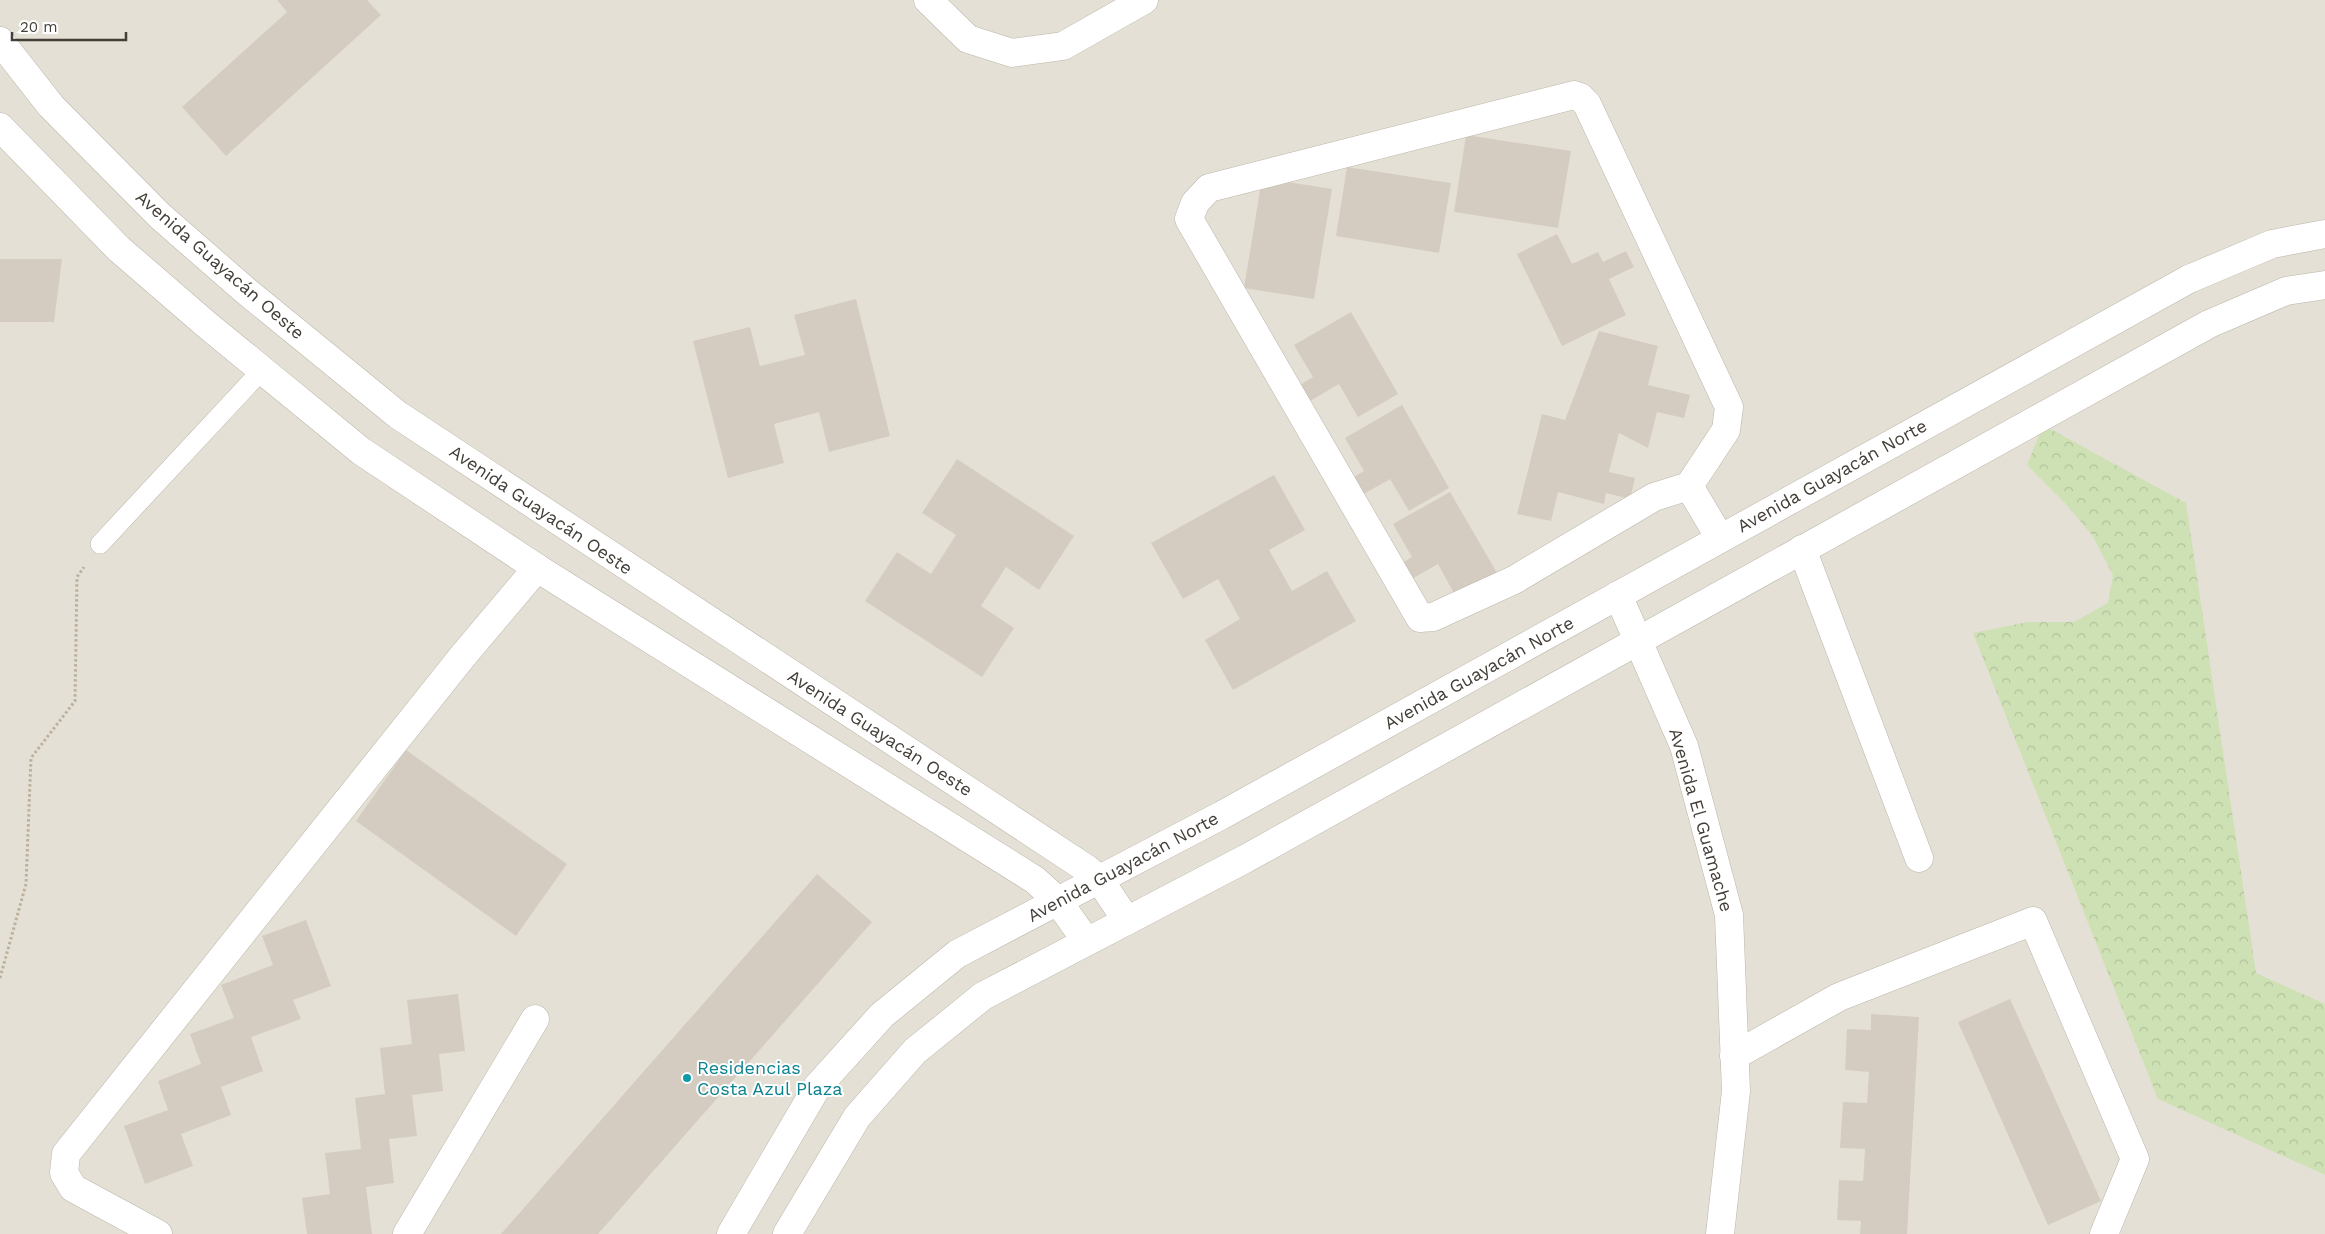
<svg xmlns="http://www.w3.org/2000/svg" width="2325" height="1234" font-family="'Work Sans',sans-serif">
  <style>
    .residential { fill: #e5e0d5 }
    .forest { fill: url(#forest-crowns) }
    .building { fill: #d4ccc0 }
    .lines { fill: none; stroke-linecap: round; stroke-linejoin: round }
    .service-casing { stroke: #bcb5aa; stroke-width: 20 }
    .minor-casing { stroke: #bcb5aa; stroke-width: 29 }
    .path { stroke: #bcb09d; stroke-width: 3; stroke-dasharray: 2.5 2.5; stroke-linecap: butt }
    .service { stroke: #fff; stroke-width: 19 }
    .minor { stroke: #fff; stroke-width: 28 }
    .culture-dot { fill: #0f9aa8; stroke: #fff; stroke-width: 2 }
    .labels { text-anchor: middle; stroke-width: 4; stroke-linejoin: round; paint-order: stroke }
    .street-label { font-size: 18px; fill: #433e37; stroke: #fff }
    .culture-label { font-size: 18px; fill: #0d838f; stroke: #fff; text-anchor: start }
  </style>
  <defs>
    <pattern id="forest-crowns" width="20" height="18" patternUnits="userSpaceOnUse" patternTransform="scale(1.25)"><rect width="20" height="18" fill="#cee1b4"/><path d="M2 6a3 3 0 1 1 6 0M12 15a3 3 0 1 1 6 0" fill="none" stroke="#b2c29b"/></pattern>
  </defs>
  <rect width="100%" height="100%" fill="#f1eee7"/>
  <!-- residential -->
  <rect class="residential" x="0" y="0" width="2325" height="1234"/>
  <!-- forest -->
  <path class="forest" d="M2043,425L2186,503L2256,973L2325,1004V1175L2158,1099L1973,633L2028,622H2074L2108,603L2113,575L2092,535L2065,503L2027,465Z"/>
  <!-- building -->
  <g class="building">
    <path d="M277,0H367L381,15L226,156L182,107L287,12Z"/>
    <path d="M1466,135L1571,151L1558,228L1454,212Z"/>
    <path d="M1347,167L1451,183L1439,253L1336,236Z"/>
    <path d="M1262,178L1332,189L1314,299L1244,288Z"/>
    <path d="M1557,234L1572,264L1598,252L1603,262L1626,251L1634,267L1609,279L1626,315L1562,346L1517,254Z"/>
    <path d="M0,259H62L54,322H0Z"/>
    <path d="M856,299L890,436L829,452L819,412L774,424L784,463L728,478L693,341L750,327L760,366L805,355L794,315Z"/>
    <path d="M1351,312L1398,394L1358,417L1339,384L1305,404L1295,388L1313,377L1294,345Z"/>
    <path d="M1599,331L1658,346L1648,385L1690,395L1684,418L1657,412L1648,448L1619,433L1609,472L1635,478L1630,499L1606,493L1604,504L1558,492L1551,521L1517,514L1542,414L1565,420Z"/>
    <path d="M1402,405L1449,488L1409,511L1390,479L1355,499L1346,482L1364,471L1345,438Z"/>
    <path d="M957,459L1074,536L1039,590L1006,567L981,606L1014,628L982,677L865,601L897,552L931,574L956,535L922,513Z"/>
    <path d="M1274,475L1305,530L1269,550L1292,591L1327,571L1356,621L1233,690L1205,640L1240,619L1218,579L1183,599L1151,543Z"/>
    <path d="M1450,492L1497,573L1456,597L1438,564L1403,584L1394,568L1412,557L1393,524Z"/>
    <path d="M406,750L567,864L516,936L356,821Z"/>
    <path d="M817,874L872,922L598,1234H501Z"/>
    <path d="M306,920L331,986L293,1000L301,1019L251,1037L263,1071L221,1087L231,1115L181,1134L193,1166L145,1184L124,1126L168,1110L158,1081L201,1064L190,1034L234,1018L221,985L273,965L262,936Z"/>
    <path d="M458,994L465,1051L439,1054L443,1091L412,1095L417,1136L389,1139L394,1183L366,1187L372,1234H307L302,1198L330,1194L325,1153L361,1149L355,1098L385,1094L380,1048L412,1044L407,1000Z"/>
    <path d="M2010,999L2101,1201L2048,1225L1958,1022Z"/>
    <path d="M1871,1014L1919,1017L1907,1234H1860L1861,1221L1837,1220L1839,1180L1863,1181L1865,1149L1840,1148L1843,1102L1867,1103L1869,1072L1845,1070L1847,1029L1871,1030Z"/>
  </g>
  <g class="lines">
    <defs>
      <path id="service" d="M100,544L262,370"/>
      <g id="minor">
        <path d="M928,0L968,39L1012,53L1063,46L1144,0"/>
        <path d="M0,41L51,106L160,216L246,291L398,415L1087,869L1099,879L1127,921"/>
        <path d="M1574,95L1580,97L1587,104L1729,407L1726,430L1689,486L1654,497L1514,580L1433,617L1420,618L1189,219L1195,203L1209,188Z"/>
        <path d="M0,127L119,249L207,325L361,451L537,568L1035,880L1058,901L1086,941"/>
        <path d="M1689,486L1720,538"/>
        <path d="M1802,549L1919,858"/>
        <path d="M1618,595L1684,746L1729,915L1736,1091L1720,1234"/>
        <path d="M1734,1056L1839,997L2033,921L2135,1159L2104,1234"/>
        <path d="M158,1234L73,1188L64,1173L66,1154L462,657L537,568"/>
        <path d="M407,1234L535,1019"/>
        <path d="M731,1234L817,1087L882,1015L957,954L1222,815L2189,279L2272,244L2325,234"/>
        <path d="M787,1234L857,1117L915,1051L983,996L1245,859L2209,324L2286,291L2325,285"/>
      </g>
    </defs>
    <!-- service casing -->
    <use href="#service" class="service-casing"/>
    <!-- minor casing -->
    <use href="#minor" class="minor-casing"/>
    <!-- path -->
    <path class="path" d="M0,978L26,884L31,758L75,701L77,577L84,567"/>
    <!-- service -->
    <use href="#service" class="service"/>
    <!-- minor -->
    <use href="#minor" class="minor"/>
  </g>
  <!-- markers -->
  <circle class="culture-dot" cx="687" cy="1078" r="5"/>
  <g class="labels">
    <!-- street labels -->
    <g class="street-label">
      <text transform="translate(220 265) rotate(41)" y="6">Avenida Guayacán Oeste</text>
      <text transform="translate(1832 476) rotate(-29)" y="6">Avenida Guayacán Norte</text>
      <text transform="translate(541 510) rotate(34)" y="6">Avenida Guayacán Oeste</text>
      <text transform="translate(1479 673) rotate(-29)" y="6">Avenida Guayacán Norte</text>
      <text transform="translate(880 733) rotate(33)" y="6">Avenida Guayacán Oeste</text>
      <text transform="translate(1701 820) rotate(74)" y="6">Avenida El Guamache</text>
      <text transform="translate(1123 867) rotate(-28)" y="6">Avenida Guayacán Norte</text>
    </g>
    <!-- culture labels -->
    <g class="culture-label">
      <text x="697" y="1074">Residencias<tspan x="697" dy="21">Costa Azul Plaza</tspan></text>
    </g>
  </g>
  <!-- scale -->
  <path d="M12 32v8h114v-8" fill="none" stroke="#433e37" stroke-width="2.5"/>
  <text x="20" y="32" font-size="15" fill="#433e37" stroke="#ffffff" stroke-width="4" paint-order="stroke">20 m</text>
</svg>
